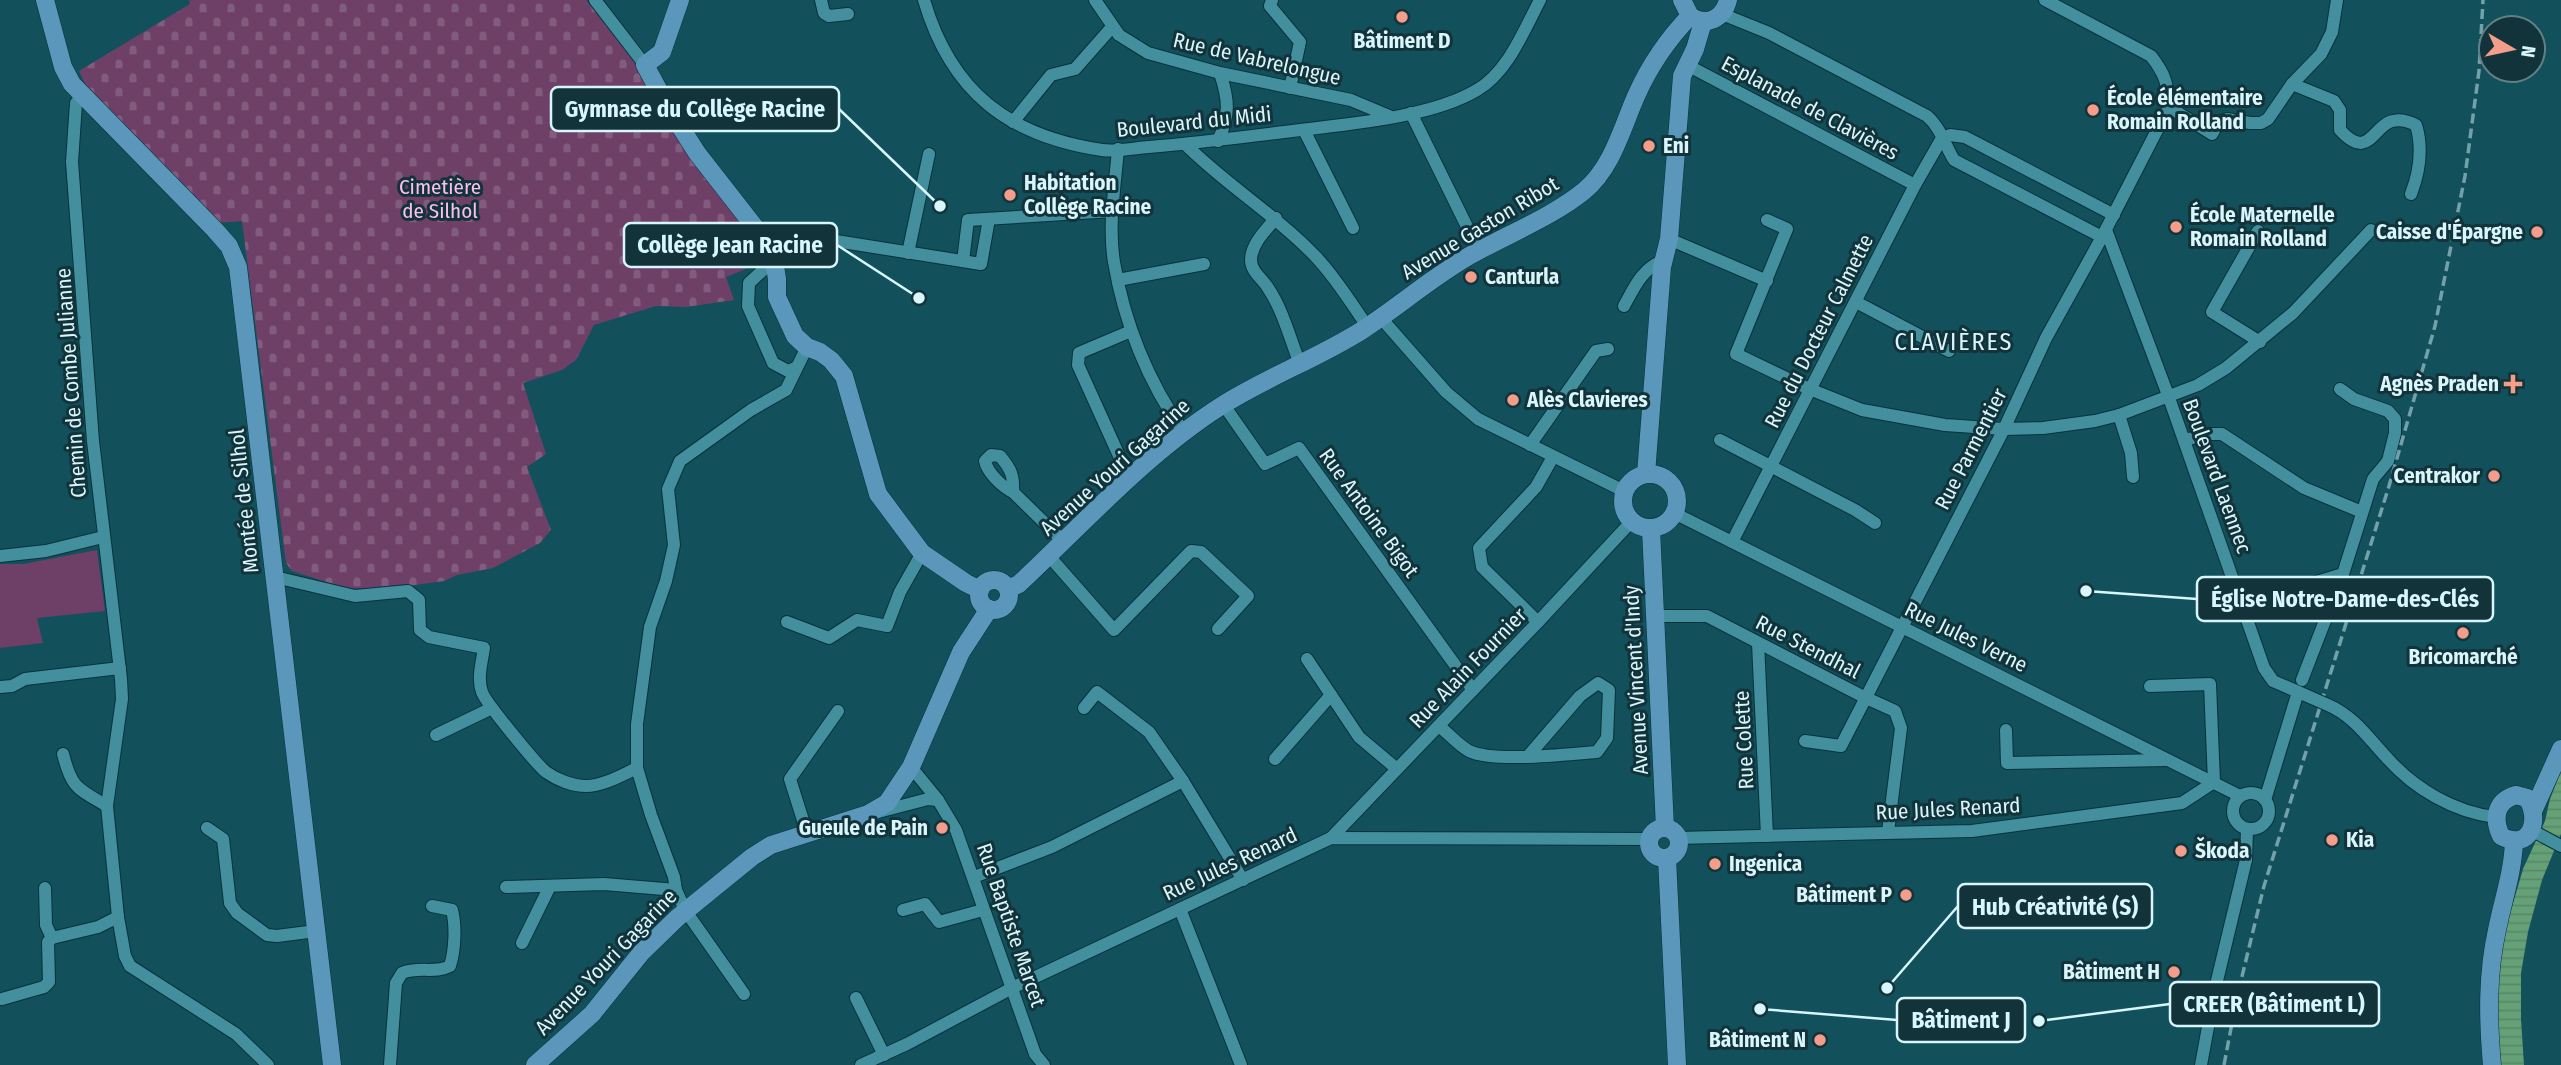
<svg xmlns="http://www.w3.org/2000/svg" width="2561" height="1065" font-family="'Fira Sans Condensed',sans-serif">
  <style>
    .cemetery { fill: url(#cemetery-stones) }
    .garden { fill: #6e4067 }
    .water { fill: url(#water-rules) }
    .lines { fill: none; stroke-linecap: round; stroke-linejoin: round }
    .street-casing { stroke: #08333b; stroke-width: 14 }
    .secondary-casing { stroke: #08333b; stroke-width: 19 }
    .street { stroke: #438f9e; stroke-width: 12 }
    .secondary { stroke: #5b96bb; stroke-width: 18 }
    .rail { stroke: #73a1aa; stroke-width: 3.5; stroke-dasharray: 10 5; stroke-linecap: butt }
    .street-bridge-casing { stroke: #08333b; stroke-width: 14; stroke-linecap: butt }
    .street-bridge { stroke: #438f9e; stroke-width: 12 }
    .poi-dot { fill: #f49d8b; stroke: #123339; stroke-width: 2.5 }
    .labels { text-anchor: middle; stroke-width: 6; stroke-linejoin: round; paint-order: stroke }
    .poi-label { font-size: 21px; font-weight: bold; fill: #daf6fd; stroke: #123339; text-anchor: start }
    .street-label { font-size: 21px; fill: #daf6fd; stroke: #123339 }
    .park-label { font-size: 21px; fill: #fdbff3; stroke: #123339 }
    .quarter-label { font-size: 24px; letter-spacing: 2px; fill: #daf6fd; stroke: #123339 }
    .leader { fill: none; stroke: #daf6fd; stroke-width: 2.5 }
    .callout-dot { fill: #daf6fd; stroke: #123339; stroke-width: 2.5 }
    .callout { fill: #123339; stroke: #daf6fd; stroke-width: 2.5 }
    .callout-label { font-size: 23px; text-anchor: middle; font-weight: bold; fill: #daf6fd }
  </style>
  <defs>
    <pattern id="cemetery-stones" width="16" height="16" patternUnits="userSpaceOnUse" patternTransform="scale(1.75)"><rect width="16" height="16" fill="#6e4067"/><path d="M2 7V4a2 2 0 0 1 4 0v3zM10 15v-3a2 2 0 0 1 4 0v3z" fill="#825c7e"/></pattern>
    <pattern id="water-rules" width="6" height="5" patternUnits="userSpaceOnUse" patternTransform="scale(1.75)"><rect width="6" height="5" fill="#64a176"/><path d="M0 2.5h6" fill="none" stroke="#5a8769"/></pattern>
  </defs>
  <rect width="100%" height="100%" fill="#12505b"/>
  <!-- cemetery -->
  <path class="cemetery" d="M189,0H586L639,67L669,123L757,246L753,266L726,277L734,300L686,307L656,306L594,325L576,360L562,370L523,383L546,454L527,467L551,530L540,543L493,568L457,575L444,581L386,589L345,588L292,571L286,563L242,221L217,223L89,93L79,71L190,4Z"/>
  <!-- garden -->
  <path class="garden" d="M97,550L105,611L37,618L43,643L0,648V564H23Z"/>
  <!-- water -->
  <path class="water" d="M2561,771V834L2542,880L2528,932L2521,973V1019L2524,1065H2498L2497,1003L2501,955L2507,924L2523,869L2545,821L2550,799Z"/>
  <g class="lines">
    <defs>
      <g id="street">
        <path d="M595,0L645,65"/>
        <path d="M821,0L824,13L829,16L848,14"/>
        <path d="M924,0C951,92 1008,136 1102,150C1117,152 1134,148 1149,147C1197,143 1244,137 1292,131C1346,124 1430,118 1477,90C1508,72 1524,30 1540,0"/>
        <path d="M1095,0L1119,35L1148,53L1220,73L1351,100L1389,116"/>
        <path d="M1272,0L1270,6L1300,42L1290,88"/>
        <path d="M1722,14L1769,33L1927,116C1940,127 1945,145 1954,160L2102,237"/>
        <path d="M1687,65L1915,185"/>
        <path d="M2292,84L2334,101L2340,110V130C2377,170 2371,102 2416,125C2423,148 2419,173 2411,194"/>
        <path d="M82,96L76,103L72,162L93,441L121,679L122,699L107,806L118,917L125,956L130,966L236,1034L268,1065"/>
        <path d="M2169,107L2212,134L2219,122L2227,119L2250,123H2261L2268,119L2292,84L2321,54L2332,32L2337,0"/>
        <path d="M1411,113L1479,251"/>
        <path d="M1013,122L1051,75L1075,69L1112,27"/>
        <path d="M1304,130L1353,228"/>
        <path d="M1942,138L1950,135L1965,137L2114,215"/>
        <path d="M1218,141C1230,115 1229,100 1220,73"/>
        <path d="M1185,144C1226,185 1276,215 1316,257C1336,278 1351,303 1367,326"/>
        <path d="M1118,149C1115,186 1108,226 1114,262C1124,322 1148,382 1183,431"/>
        <path d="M1276,218C1266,230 1251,244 1251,260C1251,272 1263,279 1268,288C1283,310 1290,339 1300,364"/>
        <path d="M1767,220L1787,229L1736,354L1807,388L1862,410L1945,425L2004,429L2043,428L2095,421L2119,415L2198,385L2226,368L2293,313L2371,230"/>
        <path d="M757,230L773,231L981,264L989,219"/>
        <path d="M2106,230L2168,395L2264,668L2273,681L2312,698"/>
        <path d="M2258,231L2212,312L2260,342"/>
        <path d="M1669,239L1767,281"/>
        <path d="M908,253L929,154"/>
        <path d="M774,260L749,283L748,306L773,363L788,371L795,368"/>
        <path d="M963,261L968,220L1113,211"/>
        <path d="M1118,280L1204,264"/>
        <path d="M1856,302L1949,351"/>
        <path d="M1624,306C1634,288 1642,269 1662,261"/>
        <path d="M1381,318L1446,392L1478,419L1624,491"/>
        <path d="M1223,404L1265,464L1299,448L1473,690"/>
        <path d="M2119,415L2131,453L2133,477"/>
        <path d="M1720,440L1855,510L1875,523"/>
        <path d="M2184,440L2210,434H2222L2304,488L2362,512"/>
        <path d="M1530,445L1596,351L1608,349"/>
        <path d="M1130,480L1078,365L1079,353L1131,331"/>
        <path d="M1013,492C1014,476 1011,469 1000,456L991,455L985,461C987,472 1002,487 1013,492L1064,542"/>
        <path d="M1674,513L2240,796"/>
        <path d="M1732,542L1915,185L1942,138"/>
        <path d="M0,556L46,551L103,537"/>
        <path d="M1049,556L1114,630L1191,551L1201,552L1248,596L1218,629"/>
        <path d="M275,577L355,596L408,591L419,600L420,630L429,637L484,648C482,662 477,678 482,692C485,702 537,765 546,772C557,780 573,786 586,786C603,786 622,775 637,768"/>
        <path d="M2243,604L2343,574"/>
        <path d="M1656,616H1707L1864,697L1895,711L1901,728L1888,832"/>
        <path d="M787,622L829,638L857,620L887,626L900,592L922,553"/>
        <path d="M1538,622L1482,567L1479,548L1536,487L1553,457"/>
        <path d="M1758,643L1767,836"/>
        <path d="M1307,659L1359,737L1397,769"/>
        <path d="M2302,680L2343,574L2373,479L2388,461L2395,433V419L2388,411L2354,399L2340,389"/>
        <path d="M2150,686L2210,684L2214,782"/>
        <path d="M0,687L12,686L25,679L120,668"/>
        <path d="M2328,705C2354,716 2369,739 2388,759C2415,789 2454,812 2495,817"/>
        <path d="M1084,708L1097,692L1149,732L1183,781L1243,880"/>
        <path d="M1439,726C1448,733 1458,745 1469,751C1494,763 1567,754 1597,752L1607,738L1609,690L1598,683L1580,696L1529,755"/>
        <path d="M2006,730L2007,763L2166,760"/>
        <path d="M436,735L492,708"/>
        <path d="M1805,741L1841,746L2004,429L2046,338L2102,237L2169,107C2168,84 2165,74 2151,56L2045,0"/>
        <path d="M63,754C72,789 77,788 107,806"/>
        <path d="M1275,759L1331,695"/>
        <path d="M911,767L938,800L956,830L1035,1054L1044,1065"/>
        <circle cx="2251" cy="811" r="18"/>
        <path d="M2265,800L2298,692"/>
        <path d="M878,812L928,799L938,800"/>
        <path d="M207,828L223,839L230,903L237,913L267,935L277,936L316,931"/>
        <path d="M2531,830L2561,846"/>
        <path d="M807,833L790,779L838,711"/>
        <path d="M1331,838L1538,622L1631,522"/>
        <path d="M1677,838L1972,831L2182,803L2214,782"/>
        <path d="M974,877L1052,847L1183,781"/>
        <path d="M506,887L604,884L676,890"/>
        <path d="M45,888L46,925L52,938"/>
        <path d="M1180,909L1241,1065"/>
        <path d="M903,910L925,904L939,922L983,910"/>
        <path d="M522,943L550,886"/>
        <path d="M744,994L685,910L676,890L674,877L651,815L637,768V724L650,627L666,581L674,545L668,489L680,461L751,410L786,390L807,347"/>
        <path d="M856,998L884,1055"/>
        <path d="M2,999L44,987L49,982L48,942L52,938L98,927L118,917"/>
        <path d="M390,1065L396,983L402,973C418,966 435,974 450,966C455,950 456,926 452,910L432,906"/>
        <path d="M861,1065L907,1044L1012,988L1331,838L1649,839"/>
        <path d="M2201,1065L2215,989L2246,860L2247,829"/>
      </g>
      <g id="secondary">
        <path d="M45,0L63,67L72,84L215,230L229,246L238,267L332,1065"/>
        <path d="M680,0L662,52L645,65L666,104L697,153L757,230L774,260L777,279V297L795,336L807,347L820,352L831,360L844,376L878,494L922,553L966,583L980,590"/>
        <path d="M1682,0L1690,16C1707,27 1723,19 1728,0"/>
        <circle cx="1650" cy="501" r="27"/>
        <path d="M1646,474L1662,267L1669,239L1682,76L1695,49L1703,22"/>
        <path d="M1651,529L1665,828"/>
        <circle cx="994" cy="595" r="15"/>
        <path d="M1008,589L1019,584C1084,523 1146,454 1221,406C1265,378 1316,359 1361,331C1398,307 1431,278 1469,256C1506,235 1552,217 1584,191C1613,167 1622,127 1637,94C1650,65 1668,39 1690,16"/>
        <path d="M2516,795L2527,798C2541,819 2531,852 2501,836C2493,819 2495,801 2516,795Z"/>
        <path d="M2534,809L2561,749"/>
        <circle cx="1664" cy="843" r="15"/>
        <path d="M1667,858L1677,1065"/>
        <path d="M535,1065L592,1014L641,953L677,918L752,857L771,845L868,814L887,803L911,767L961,652L989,609"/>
        <path d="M2492,1065C2488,1020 2487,975 2497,930C2503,900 2513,872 2514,841"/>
      </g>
    </defs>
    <!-- street casing -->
    <use href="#street" class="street-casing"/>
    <!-- secondary casing -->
    <use href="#secondary" class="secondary-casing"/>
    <!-- street -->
    <use href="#street" class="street"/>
    <!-- secondary -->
    <use href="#secondary" class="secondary"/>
    <!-- rail -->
    <path class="rail" d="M2224,1065L2237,997L2264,886L2389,486L2435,326L2465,176L2479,71L2483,0"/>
    <defs>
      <path id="street-bridge" d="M2312,698L2328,705"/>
    </defs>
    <!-- street-bridge casing -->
    <use href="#street-bridge" class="street-bridge-casing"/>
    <!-- street-bridge -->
    <use href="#street-bridge" class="street-bridge"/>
  </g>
  <!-- markers -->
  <g class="poi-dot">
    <circle cx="1402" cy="17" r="7"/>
    <circle cx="2093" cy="110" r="7"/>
    <circle cx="1649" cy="146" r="7"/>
    <circle cx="1010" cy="195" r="7"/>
    <circle cx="2176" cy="227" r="7"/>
    <circle cx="2537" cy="232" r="7"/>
    <circle cx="1471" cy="277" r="7"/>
    <path d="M2509.5 373.5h7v7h7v7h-7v7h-7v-7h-7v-7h7z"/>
    <circle cx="1513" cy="400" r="7"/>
    <circle cx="2494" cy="476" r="7"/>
    <circle cx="2463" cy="633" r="7"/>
    <circle cx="942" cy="828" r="7"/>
    <circle cx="2332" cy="840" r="7"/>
    <circle cx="2181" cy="851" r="7"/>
    <circle cx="1715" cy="864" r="7"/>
    <circle cx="1906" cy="895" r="7"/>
    <circle cx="2174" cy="972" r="7"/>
    <circle cx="1820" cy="1040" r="7"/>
  </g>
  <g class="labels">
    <!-- poi labels -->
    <g class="poi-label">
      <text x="1402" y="48" text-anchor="middle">Bâtiment D</text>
      <text x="2107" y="105">École élémentaire<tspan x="2107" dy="24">Romain Rolland</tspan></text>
      <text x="1663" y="153">Eni</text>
      <text x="1024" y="190">Habitation<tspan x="1024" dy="24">Collège Racine</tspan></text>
      <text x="2190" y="222">École Maternelle<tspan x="2190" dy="24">Romain Rolland</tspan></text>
      <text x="2523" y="239" text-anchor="end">Caisse d'Épargne</text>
      <text x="1485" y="284">Canturla</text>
      <text x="2499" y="391" text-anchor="end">Agnès Praden</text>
      <text x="1527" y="407">Alès Clavieres</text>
      <text x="2480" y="483" text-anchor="end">Centrakor</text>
      <text x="2463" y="664" text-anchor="middle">Bricomarché</text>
      <text x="928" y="835" text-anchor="end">Gueule de Pain</text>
      <text x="2346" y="847">Kia</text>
      <text x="2195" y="858">Škoda</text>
      <text x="1729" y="871">Ingenica</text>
      <text x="1892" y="902" text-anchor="end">Bâtiment P</text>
      <text x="2160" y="979" text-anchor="end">Bâtiment H</text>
      <text x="1806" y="1047" text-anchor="end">Bâtiment N</text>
    </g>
    <!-- street labels -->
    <g class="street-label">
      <text transform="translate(1257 59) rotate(13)" y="7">Rue de Vabrelongue</text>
      <text transform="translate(1810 108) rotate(28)" y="7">Esplanade de Clavières</text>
      <text transform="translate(1194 122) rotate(-6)" y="7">Boulevard du Midi</text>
      <text transform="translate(1480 228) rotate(-31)" y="7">Avenue Gaston Ribot</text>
      <text transform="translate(1819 331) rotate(-63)" y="7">Rue du Docteur Calmette</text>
      <text transform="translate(71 383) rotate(-94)" y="7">Chemin de Combe Julianne</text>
      <text transform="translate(1971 449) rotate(-63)" y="7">Rue Parmentier</text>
      <text transform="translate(1115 467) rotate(-42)" y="7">Avenue Youri Gagarine</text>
      <text transform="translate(2217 476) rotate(70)" y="7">Boulevard Laennec</text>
      <text transform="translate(244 501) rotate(-96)" y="7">Montée de Silhol</text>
      <text transform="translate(1369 513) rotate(54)" y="7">Rue Antoine Bigot</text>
      <text transform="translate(1966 637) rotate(26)" y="7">Rue Jules Verne</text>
      <text transform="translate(1808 647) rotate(27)" y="7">Rue Stendhal</text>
      <text transform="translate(1468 668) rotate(-46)" y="7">Rue Alain Fournier</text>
      <text transform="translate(1636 680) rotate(-93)" y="7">Avenue Vincent d'Indy</text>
      <text transform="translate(1744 740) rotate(-93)" y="7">Rue Colette</text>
      <text transform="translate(1948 809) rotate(-3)" y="7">Rue Jules Renard</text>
      <text transform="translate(1230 864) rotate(-25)" y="7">Rue Jules Renard</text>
      <text transform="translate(1011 925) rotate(71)" y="7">Rue Baptiste Marcet</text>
      <text transform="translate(606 962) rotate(-46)" y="7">Avenue Youri Gagarine</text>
    </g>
    <!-- park labels -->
    <g class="park-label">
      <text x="440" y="194">Cimetière<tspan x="440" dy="24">de Silhol</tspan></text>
    </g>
    <!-- quarter labels -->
    <g class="quarter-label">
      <text x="1954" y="350">CLAVIÈRES</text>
    </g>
  </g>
  <!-- callouts -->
  <path class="leader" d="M940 206L839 109M919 298L837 245M2086 591L2197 599M1887 988L1958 906M2039 1021L2170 1004M1760 1009L1897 1020"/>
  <g class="callout-dot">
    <circle cx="940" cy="206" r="7"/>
    <circle cx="919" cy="298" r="7"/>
    <circle cx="2086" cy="591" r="7"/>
    <circle cx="1887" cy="988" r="7"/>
    <circle cx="2039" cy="1021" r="7"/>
    <circle cx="1760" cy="1009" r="7"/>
  </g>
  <g class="callout">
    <rect x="551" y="87" width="288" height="44" rx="7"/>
    <rect x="624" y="223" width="213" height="44" rx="7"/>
    <rect x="2197" y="577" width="296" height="44" rx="7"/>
    <rect x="1958" y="884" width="194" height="44" rx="7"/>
    <rect x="2170" y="982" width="209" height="44" rx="7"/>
    <rect x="1897" y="998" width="128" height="44" rx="7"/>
  </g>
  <g class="callout-label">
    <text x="695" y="117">Gymnase du Collège Racine</text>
    <text x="730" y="253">Collège Jean Racine</text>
    <text x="2345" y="607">Église Notre-Dame-des-Clés</text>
    <text x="2055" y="915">Hub Créativité (S)</text>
    <text x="2274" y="1012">CREER (Bâtiment L)</text>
    <text x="1961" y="1028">Bâtiment J</text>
  </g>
  <!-- north arrow -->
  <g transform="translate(2512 49) rotate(99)"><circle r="33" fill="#123339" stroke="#628187" stroke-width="2"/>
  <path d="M0-5L12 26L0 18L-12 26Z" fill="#f49d8b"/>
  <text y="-10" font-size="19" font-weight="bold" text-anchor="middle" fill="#daf6fd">N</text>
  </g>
</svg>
